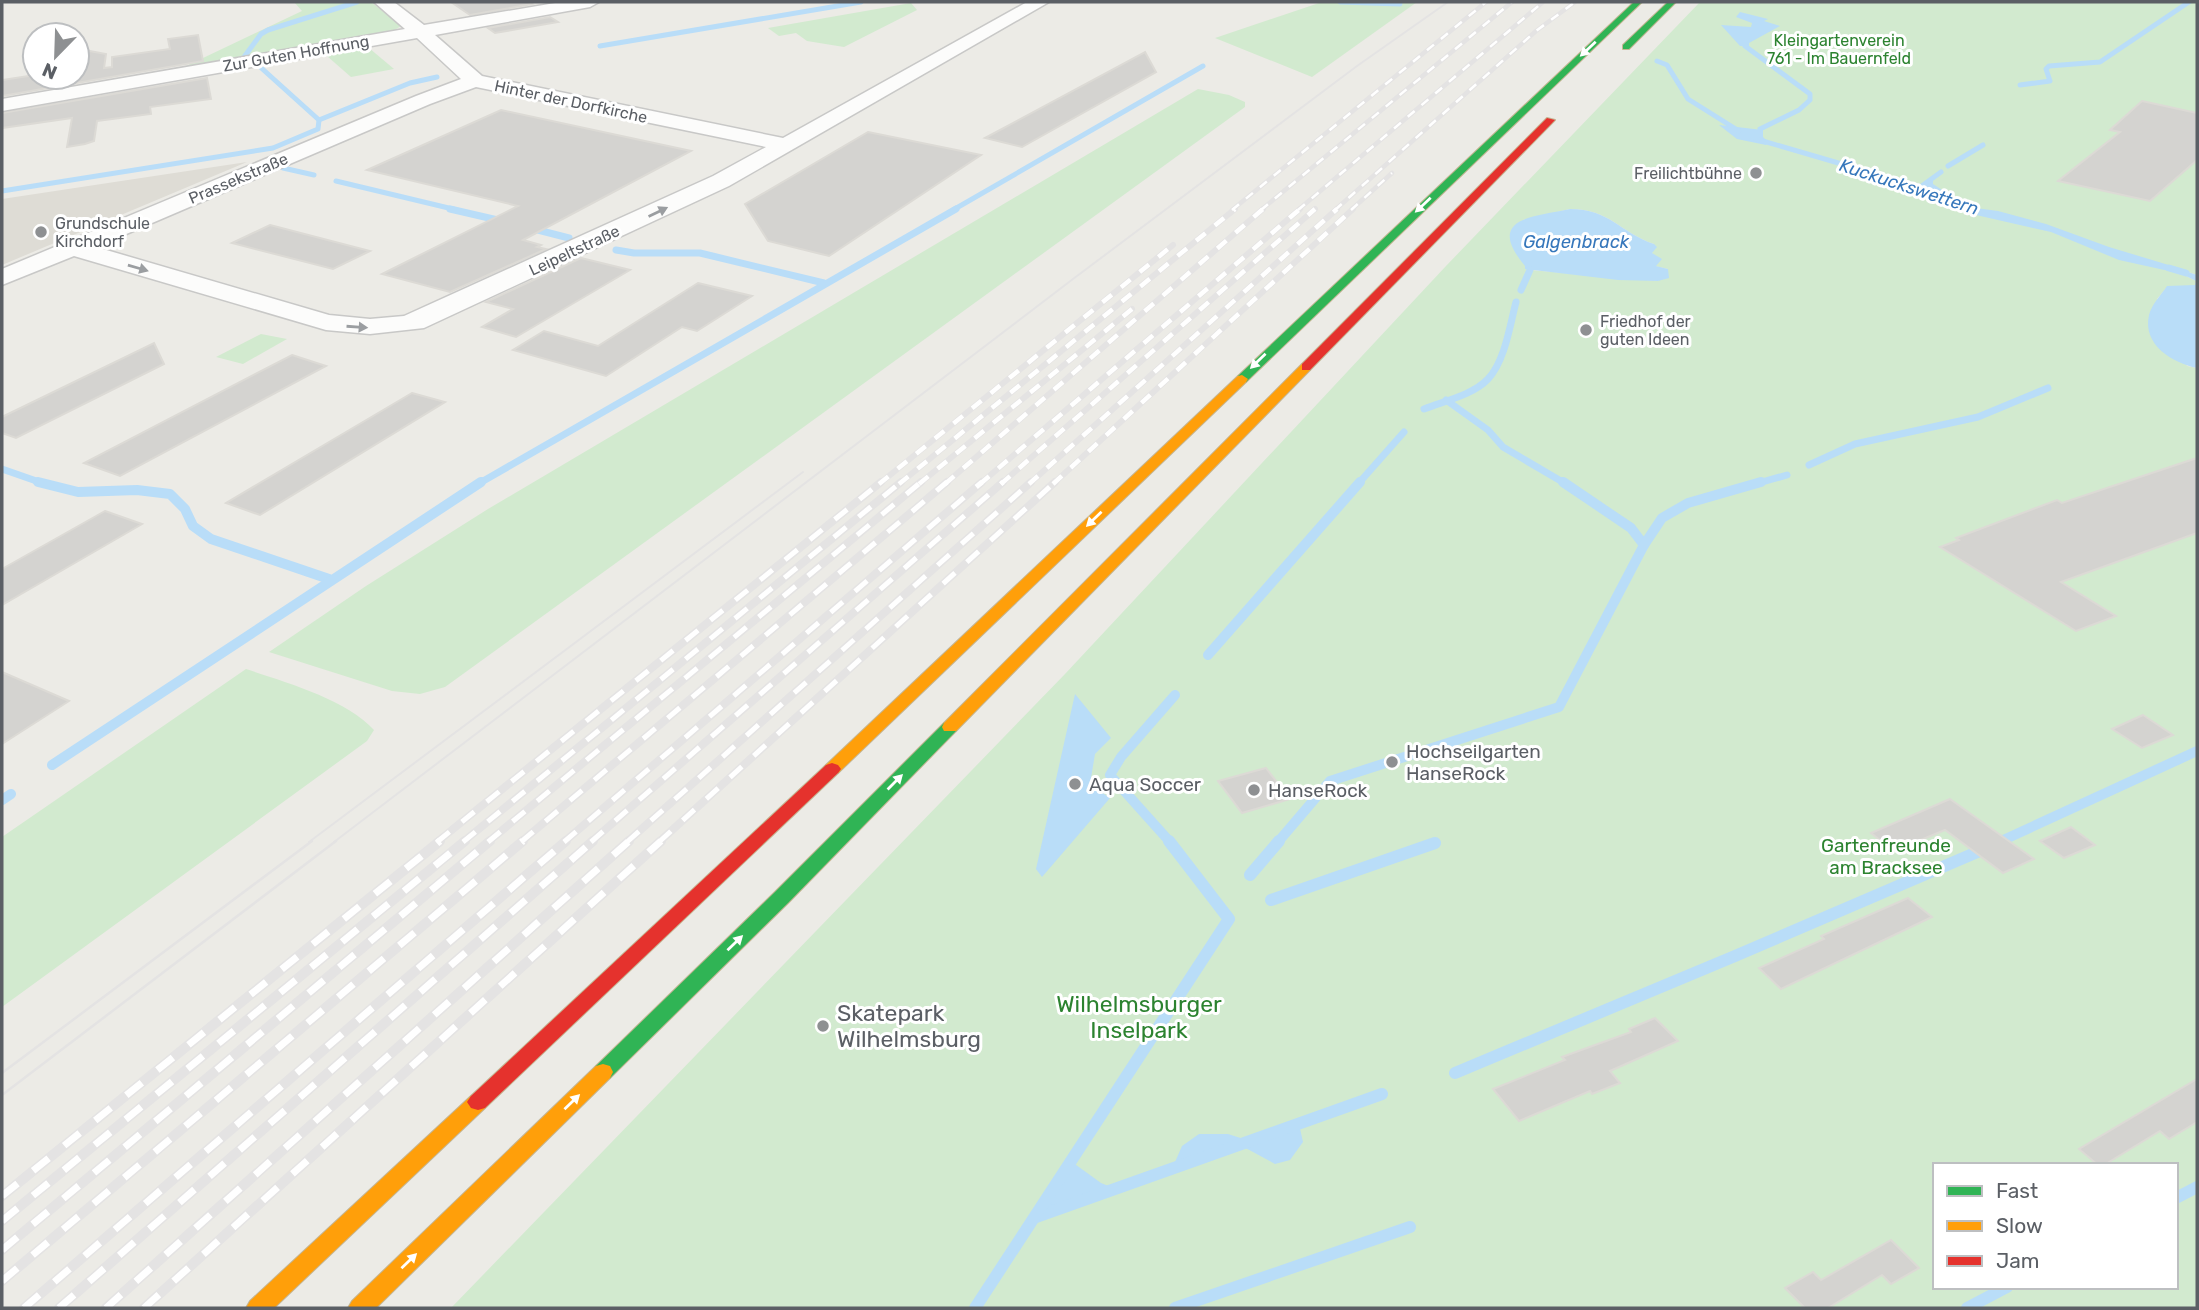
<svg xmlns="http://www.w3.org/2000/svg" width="2199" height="1310" font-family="Rubik,sans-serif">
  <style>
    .education { fill: #dedcd5 }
    .green { fill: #d2eacf; fill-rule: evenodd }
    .water { fill: #b9ddf8 }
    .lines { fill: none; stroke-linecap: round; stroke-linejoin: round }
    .stream-far3 { stroke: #b9ddf8; stroke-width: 5 }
    .stream-far2 { stroke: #b9ddf8; stroke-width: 7 }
    .stream-far1 { stroke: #b9ddf8; stroke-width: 10 }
    .stream { stroke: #b9ddf8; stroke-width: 12 }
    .building { fill: #d4d3d0; stroke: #dcdad5; stroke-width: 2 }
    .street-casing { stroke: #c8c8c7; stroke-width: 3 }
    .fast-casing { stroke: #c4b593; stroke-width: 2 }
    .slow-casing { stroke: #c4b593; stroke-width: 2 }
    .jam-casing { stroke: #c4b593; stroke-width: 2 }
    .street { fill: #fcfcfb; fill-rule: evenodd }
    .fast { fill: #30b455; fill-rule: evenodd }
    .slow { fill: #ff9f0a; fill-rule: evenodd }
    .jam { fill: #e5322d; fill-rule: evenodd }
    .tram-far1 { stroke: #e4e3e3; stroke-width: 2 }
    .tram { stroke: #e4e3e3; stroke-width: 2.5 }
    .rail-far3-casing { stroke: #e4e3e3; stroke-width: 4.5 }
    .rail-far2-casing { stroke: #e4e3e3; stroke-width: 6 }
    .rail-far1-casing { stroke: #e4e3e3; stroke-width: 8 }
    .rail-casing { stroke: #e4e3e3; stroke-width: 10 }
    .rail-far3 { stroke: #fff; stroke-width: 2.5; stroke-dasharray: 9; stroke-linecap: butt }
    .rail-far2 { stroke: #fff; stroke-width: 4.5; stroke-dasharray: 12; stroke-linecap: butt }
    .rail-far1 { stroke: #fff; stroke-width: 5; stroke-dasharray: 16; stroke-linecap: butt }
    .rail { stroke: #fff; stroke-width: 7; stroke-dasharray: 20; stroke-linecap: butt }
    .oneway { fill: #fff }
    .oneway2 { fill: #9b9ea1 }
    .poi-dot { fill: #8e9092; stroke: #fff; stroke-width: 2.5 }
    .labels { text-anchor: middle; stroke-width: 6; stroke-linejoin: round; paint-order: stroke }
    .far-park-label { font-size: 16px; fill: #2c8330; stroke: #fff }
    .far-street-label { font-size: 16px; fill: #5b5f65; stroke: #fff }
    .far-poi-label { font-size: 16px; fill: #5b5f65; stroke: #fff; text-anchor: start }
    .far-water-label { font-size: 18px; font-style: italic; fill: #3677bb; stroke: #fff }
    .poi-label { font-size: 19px; fill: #5b5f65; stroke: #fff; text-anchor: start }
    .park-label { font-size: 19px; fill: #2c8330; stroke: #fff }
    .near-park-label { font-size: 23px; fill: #2c8330; stroke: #fff }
    .near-poi-label { font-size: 23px; fill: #5b5f65; stroke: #fff; text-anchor: start }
  </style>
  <rect width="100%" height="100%" fill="#ecebe6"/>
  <!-- education -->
  <path class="education" d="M247,162L2,265V199Z"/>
  <!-- green -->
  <g class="green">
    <path d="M294,2H371L401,26L393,31L182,68L302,11Z"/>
    <path d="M1322,2H1417L1312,77L1215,38Z"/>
    <path d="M1700,2H2197V275L2188,272L2184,275L2196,281L2195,286L2167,287L2157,299L2187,366L2197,368V1308H451L1065,674L1446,266ZM1570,209C1610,209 1619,232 1654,244L1652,253L1655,266L1668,269L1658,281L1530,270L1526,266L1523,220ZM1935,1165H2176V1287H1935Z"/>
    <path d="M911,3L917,10L844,47L807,41L796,33L779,36L768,28Z"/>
    <path d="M369,48L394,69L351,77L327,56Z"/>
    <path d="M1198,89L1229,95L1245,102V107L445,687L420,694L392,691L269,652L366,586L488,509Z"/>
    <path d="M261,334L287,339L243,364L216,357Z"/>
    <path d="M246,669C285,682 346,699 374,730L367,741L2,1007V837Z"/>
  </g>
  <!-- water -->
  <g class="water">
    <path d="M1740,12L1768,19L1764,21L1780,26L1749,43V46H1740L1721,25L1751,27L1752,23L1736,17Z"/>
    <path d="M1719,125L1763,130V137L1768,142L1766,145L1737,139Z"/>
    <path d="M1868,167L1902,181L1921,184L1927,180L1933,181V184L1968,207L1998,211L2046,224L2109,247L2182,269L2178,273L2119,260L2051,232L1963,212L1861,172Z"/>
    <path d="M1570,209C1610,209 1619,232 1654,244L1657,247L1652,253L1662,259L1656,266L1668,269L1669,278L1658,281L1618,280L1525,269V266C1485,218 1532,217 1570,209Z"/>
    <path d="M2188,272L2197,275V368C2173,363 2142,345 2149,315C2152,304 2161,295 2167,286L2195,285L2196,281L2184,275Z"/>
    <path d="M1075,694L1111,738L1095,754L1091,778L1098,790L1110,798L1042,877L1036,869Z"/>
    <path d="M1299,1124L1303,1142L1290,1160L1275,1164L1240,1145L1172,1169L1182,1146L1199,1134H1228L1250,1141Z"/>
    <path d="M1072,1162L1101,1183L1116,1189L1036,1217Z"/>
  </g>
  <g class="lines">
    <!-- stream-far3 -->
    <g class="stream-far3">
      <path d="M1340,2L1400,4"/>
      <path d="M600,46L861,2"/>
      <path d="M1745,46L1810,94V100L1799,110L1760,129"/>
      <path d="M244,57L261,34L268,30L357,2"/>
      <path d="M1657,61L1667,65L1688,99L1739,131"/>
      <path d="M258,65L319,120"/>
      <path d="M2020,85L2050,81L2046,69L2049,66L2100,62L2189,2"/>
      <path d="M1756,139L1876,174"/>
      <path d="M1948,166L1983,145"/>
      <path d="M283,168L314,175"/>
      <path d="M336,181L457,210"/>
      <path d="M1919,188L1941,172"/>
      <path d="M2,191L273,148L318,129L319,120L410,83L437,77"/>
      <path d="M953,210L1203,66"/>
    </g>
    <!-- stream-far2 -->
    <g class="stream-far2">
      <path d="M450,209L502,221"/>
      <path d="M530,228L569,238"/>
      <path d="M616,250L634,253H700L824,283"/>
      <path d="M2169,268L2186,273"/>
      <path d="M1521,290L1530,270"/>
      <path d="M1446,400L1488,430L1503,447L1566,484"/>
      <path d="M1424,409C1444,401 1473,395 1488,379C1505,361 1510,325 1516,302"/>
      <path d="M1809,465L1855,444L1978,417L2048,388"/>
      <path d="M2,469L45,484"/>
      <path d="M478,484L956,209"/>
      <path d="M1358,484L1404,432"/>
      <path d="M1755,484L1787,475"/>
    </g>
    <!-- stream-far1 -->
    <g class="stream-far1">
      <path d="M38,482L78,492L137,490L170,494L185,509L193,526L211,539L329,579"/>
      <path d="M1563,482L1631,528L1644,545"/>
      <path d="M1208,655L1360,482"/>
      <path d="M52,765L481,482"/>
      <path d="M2,800L11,794"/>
      <path d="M1170,842L1110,775L1121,757L1175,695"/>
      <path d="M1278,842L1330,781L1559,707L1644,545L1662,518L1688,503L1761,482"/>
      <path d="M1999,842L2197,751"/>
    </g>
    <!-- stream -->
    <g class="stream">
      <path d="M1250,875L1279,841"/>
      <path d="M1271,900L1435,843"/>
      <path d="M1455,1073L1735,956L2003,841"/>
      <path d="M2176,1198L2197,1187"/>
      <path d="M1036,1217L1382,1094"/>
      <path d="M975,1308L1229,919L1169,841"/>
      <path d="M1175,1308L1410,1227"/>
      <path d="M1967,1308L2007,1287"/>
    </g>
  </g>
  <!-- building -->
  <g class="building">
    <path d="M451,2H528L532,4L470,15Z"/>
    <path d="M550,17L558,22L495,33L488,28Z"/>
    <path d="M198,35L203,61L2,96V80L35,75L77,77L84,50L106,54L104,68L112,67V57L170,49L168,39Z"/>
    <path d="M1145,52L1156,72L1022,147L985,138Z"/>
    <path d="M207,78L211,99L150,107L151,114L97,121L94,141L85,144L67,147L72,118L2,128V113Z"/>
    <path d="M2142,101L2197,113V160L2150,201L2058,181L2120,132L2110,130Z"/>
    <path d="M501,110L691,151L523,240L541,245L537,247L546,249L450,292L382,274L518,206L367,170Z"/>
    <path d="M868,132L981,155L829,256L768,241L745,204Z"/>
    <path d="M270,225L370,251L333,269L232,243Z"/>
    <path d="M581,258L630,270L516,337L482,327L513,309L486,302Z"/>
    <path d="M698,283L752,296L697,331L682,327L606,376L513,350L544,331L598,346Z"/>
    <path d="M154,343L164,364L16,438L2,433V417Z"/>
    <path d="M292,355L326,366L120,476L84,463Z"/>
    <path d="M412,393L445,402L260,515L226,503Z"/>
    <path d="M2197,458V533L2061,582L2116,616L2076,631L1940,547L1959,540L1956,538L2057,500L2062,503Z"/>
    <path d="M105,511L142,524L2,605V569Z"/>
    <path d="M2,672L69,701L2,744Z"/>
    <path d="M2143,715L2173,735L2142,748L2112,729Z"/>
    <path d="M1266,768L1290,799L1242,813L1218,781Z"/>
    <path d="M1950,799L2034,859L2003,873L1945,830L1894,851L1871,833Z"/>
    <path d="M2071,827L2095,845L2064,858L2040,841Z"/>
    <path d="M1908,898L1932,917L1781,989L1759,968L1824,939L1821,936Z"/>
    <path d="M1655,1018L1678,1041L1610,1071L1620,1083L1592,1094L1590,1091L1519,1121L1493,1089L1565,1060L1562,1057L1631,1032L1629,1029Z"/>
    <path d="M2197,1079V1122L2169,1139L2160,1131L2104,1165H2098L2079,1149Z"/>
    <path d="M1891,1240L1919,1268L1891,1284L1882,1275L1828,1308H1805L1785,1288L1813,1272L1821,1280Z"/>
  </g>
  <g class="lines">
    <defs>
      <path id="street" d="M374,2H394L424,25L561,2H599L590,7L435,35L482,76L783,138L1027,2H1049L729,186L424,328L370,334L326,330L74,256L2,285V269L416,96L461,79L417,38L2,111V99L405,29ZM476,87L766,147L713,176L404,316L370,319L329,315L96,247L430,104Z"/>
      <g id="fast">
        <path d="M1634,2H1642L1246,382H1238V376Z"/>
        <path d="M1668,2H1676L1629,49H1623V45Z"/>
        <path d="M950,722L958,727L956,731L789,902L610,1078L603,1080L596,1078L593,1072L596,1066L775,892L944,723Z"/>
      </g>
      <g id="slow">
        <path d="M1306,363L1310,364V370L956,731H944L942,727L944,723L1302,364Z"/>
        <path d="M1242,375L1248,379L1246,382L838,773H826L823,769L826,765L1238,376Z"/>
        <path d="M603,1064L610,1066L613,1072L610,1078L376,1308H348L352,1301L596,1066Z"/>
        <path d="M478,1094L485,1096L489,1102L485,1108L274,1308H246L250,1301L471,1096Z"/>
      </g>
      <g id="jam">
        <path d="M1547,118L1555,120L1310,370H1302V364Z"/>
        <path d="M832,763L838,765L841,769L838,773L485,1108L478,1110L471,1108L467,1102L471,1096L826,765Z"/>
      </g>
    </defs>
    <!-- street casing -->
    <use href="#street" class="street-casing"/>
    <!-- fast casing -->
    <use href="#fast" class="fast-casing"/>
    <!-- slow casing -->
    <use href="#slow" class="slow-casing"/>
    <!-- jam casing -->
    <use href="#jam" class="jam-casing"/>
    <!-- street -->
    <use href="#street" class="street"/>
    <!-- fast -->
    <use href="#fast" class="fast"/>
    <!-- slow -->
    <use href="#slow" class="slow"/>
    <!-- jam -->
    <use href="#jam" class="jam"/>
    <!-- tram-far1 -->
    <g class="tram-far1">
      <path d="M309,842L803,472"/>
      <path d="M334,842L1073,279L1357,66L1448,2"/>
    </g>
    <!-- tram -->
    <g class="tram">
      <path d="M2,1073L312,841"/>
      <path d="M2,1095L336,841"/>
    </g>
    <defs>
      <g id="rail-far3">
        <path d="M1232,210L1486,2"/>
        <path d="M1261,210L1512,2"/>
        <path d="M1298,210L1543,2"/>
        <path d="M1335,210L1536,31L1575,2"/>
        <path d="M1351,210L1392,173"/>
      </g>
      <g id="rail-far2">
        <path d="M879,484L1173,245"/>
        <path d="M899,484L1235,209"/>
        <path d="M919,484L1132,309"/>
        <path d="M945,484L1263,209"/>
        <path d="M980,484L1300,209"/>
        <path d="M1001,484L1315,209"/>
        <path d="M1029,484L1337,209"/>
        <path d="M1053,484L1353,209"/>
      </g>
      <g id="rail-far1">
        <path d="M437,842L881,482"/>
        <path d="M463,842L901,482"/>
        <path d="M488,842L921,482"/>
        <path d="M521,842L947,482"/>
        <path d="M564,842L982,482"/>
        <path d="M591,842L1003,482"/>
        <path d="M627,842L1031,482"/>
        <path d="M659,842L1055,482"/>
      </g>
      <g id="rail">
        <path d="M2,1196L440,841"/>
        <path d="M2,1221L465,841"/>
        <path d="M2,1250L490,841"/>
        <path d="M2,1281L523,841"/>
        <path d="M24,1308L566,841"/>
        <path d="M59,1308L593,841"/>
        <path d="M106,1308L629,841"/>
        <path d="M144,1308L661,841"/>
      </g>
    </defs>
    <!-- rail-far3 casing -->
    <use href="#rail-far3" class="rail-far3-casing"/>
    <!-- rail-far2 casing -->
    <use href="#rail-far2" class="rail-far2-casing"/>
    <!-- rail-far1 casing -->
    <use href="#rail-far1" class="rail-far1-casing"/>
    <!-- rail casing -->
    <use href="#rail" class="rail-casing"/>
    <!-- rail-far3 -->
    <use href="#rail-far3" class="rail-far3"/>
    <!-- rail-far2 -->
    <use href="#rail-far2" class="rail-far2"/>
    <!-- rail-far1 -->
    <use href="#rail-far1" class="rail-far1"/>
    <!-- rail -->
    <use href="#rail" class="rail"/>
  </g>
  <!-- one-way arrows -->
  <defs><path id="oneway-solid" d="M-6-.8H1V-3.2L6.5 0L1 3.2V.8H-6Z" transform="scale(1.75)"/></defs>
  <g class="oneway">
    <use href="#oneway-solid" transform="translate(1588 49) rotate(137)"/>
    <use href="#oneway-solid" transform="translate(1423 205) rotate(137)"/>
    <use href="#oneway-solid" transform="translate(1258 361) rotate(136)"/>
    <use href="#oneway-solid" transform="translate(1094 519) rotate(136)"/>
    <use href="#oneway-solid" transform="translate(895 782) rotate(-45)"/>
    <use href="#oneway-solid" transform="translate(735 943) rotate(-44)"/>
    <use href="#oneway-solid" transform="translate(572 1102) rotate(-44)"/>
    <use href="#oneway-solid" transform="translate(409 1261) rotate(-44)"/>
  </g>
  <g class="oneway2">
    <use href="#oneway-solid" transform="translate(658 212) rotate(-26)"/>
    <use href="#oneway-solid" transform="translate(138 268) rotate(16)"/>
    <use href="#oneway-solid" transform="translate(357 327) rotate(4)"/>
  </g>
  <!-- markers -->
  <g class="poi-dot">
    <circle cx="1756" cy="173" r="7"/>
    <circle cx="41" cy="232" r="7"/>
    <circle cx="1586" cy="330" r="7"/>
    <circle cx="1392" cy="762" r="7"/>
    <circle cx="1075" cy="784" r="7"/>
    <circle cx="1254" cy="790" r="7"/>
    <circle cx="823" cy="1026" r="7"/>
  </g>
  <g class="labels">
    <!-- far-park labels -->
    <g class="far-park-label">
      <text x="1839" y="46">Kleingartenverein<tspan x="1839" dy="18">761 - Im Bauernfeld</tspan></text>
    </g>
    <!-- far-street labels -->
    <g class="far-street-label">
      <text transform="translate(296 53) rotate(-10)" y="6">Zur Guten Hoffnung</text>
      <text transform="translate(571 101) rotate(12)" y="6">Hinter der Dorfkirche</text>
      <text transform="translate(238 178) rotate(-23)" y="6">Prassekstraße</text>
      <text transform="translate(574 250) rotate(-25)" y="6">Leipeltstraße</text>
    </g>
    <!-- far-poi labels -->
    <g class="far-poi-label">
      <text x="1742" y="179" text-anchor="end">Freilichtbühne</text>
      <text x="55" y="229">Grundschule<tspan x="55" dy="18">Kirchdorf</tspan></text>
      <text x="1600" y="327">Friedhof der<tspan x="1600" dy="18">guten Ideen</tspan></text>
    </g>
    <!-- far-water labels -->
    <g class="far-water-label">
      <text transform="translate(1909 187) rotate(18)" y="6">Kuckuckswettern</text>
      <text x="1576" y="248">Galgenbrack</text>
    </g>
    <!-- poi labels -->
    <g class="poi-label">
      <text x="1406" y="758">Hochseilgarten<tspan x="1406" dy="22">HanseRock</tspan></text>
      <text x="1089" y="791">Aqua Soccer</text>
      <text x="1268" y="797">HanseRock</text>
    </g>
    <!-- park labels -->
    <g class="park-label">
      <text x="1886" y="852">Gartenfreunde<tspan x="1886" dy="22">am Bracksee</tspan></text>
    </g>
    <!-- near-park labels -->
    <g class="near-park-label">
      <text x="1139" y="1012">Wilhelmsburger<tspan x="1139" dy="26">Inselpark</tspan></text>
    </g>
    <!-- near-poi labels -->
    <g class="near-poi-label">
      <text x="837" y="1021">Skatepark<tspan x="837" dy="26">Wilhelmsburg</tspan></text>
    </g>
  </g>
  <!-- border -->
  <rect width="2199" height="1310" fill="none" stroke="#5b5f65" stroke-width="7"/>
  <!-- legend -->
  <rect x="1933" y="1163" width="245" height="126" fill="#ffffff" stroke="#bdbfc1" stroke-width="2"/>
  <rect x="1947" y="1186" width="35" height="10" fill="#30b455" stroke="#bdbfc1" stroke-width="2"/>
  <text x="1996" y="1198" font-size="21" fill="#5b5f65">Fast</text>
  <rect x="1947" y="1221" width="35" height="10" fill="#ff9f0a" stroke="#bdbfc1" stroke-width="2"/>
  <text x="1996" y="1233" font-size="21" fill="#5b5f65">Slow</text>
  <rect x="1947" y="1256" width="35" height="10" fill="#e5322d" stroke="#bdbfc1" stroke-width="2"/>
  <text x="1996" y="1268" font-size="21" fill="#5b5f65">Jam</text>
  <!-- north arrow -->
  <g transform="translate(56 56) rotate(203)"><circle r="33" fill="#ffffff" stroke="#bdbfc1" stroke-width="2"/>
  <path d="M0-5L12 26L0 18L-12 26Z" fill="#8e9092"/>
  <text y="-10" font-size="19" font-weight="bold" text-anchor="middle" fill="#5b5f65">N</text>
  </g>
</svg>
